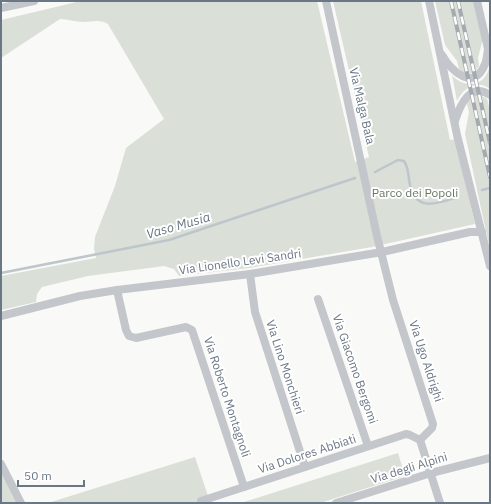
<svg xmlns="http://www.w3.org/2000/svg" width="491" height="504" font-family="'IBM Plex Sans',sans-serif">
  <style>
    .green { fill: #dadfd8 }
    .lines { fill: none; stroke-linecap: round; stroke-linejoin: round }
    .stream { stroke: #bdc6cb; stroke-width: 2.5 }
    .minor { stroke: #c3c6ca; stroke-width: 8 }
    .rail-casing { stroke: #a4aaaf; stroke-width: 4 }
    .rail { stroke: #fff; stroke-width: 2.5; stroke-dasharray: 8; stroke-linecap: butt }
    .labels { text-anchor: middle; stroke-width: 4; stroke-linejoin: round; paint-order: stroke }
    .street-label { font-size: 12px; fill: #6a7885; stroke: #fff }
    .park-label { font-size: 12px; fill: #677864; stroke: #fff }
    .water-label { font-size: 13px; font-style: italic; fill: #667880; stroke: #fff }
  </style>
  <rect width="100%" height="100%" fill="#f9f9f7"/>
  <!-- green -->
  <g class="green">
    <path d="M81,1H317L355,162L369,157L333,1H421L450,140L455,139L475,224L372,247L249,268L179,276L174,269L164,266L88,276L42,287L37,294L36,302L1,310V276L96,258L94,249L95,237L115,186L126,148L164,119L108,24C99,19 93,22 83,22C75,22 68,19 60,19L1,58V20Z"/>
    <path d="M435,1H475L483,38L478,58L479,66C475,72 473,74 465,74L459,69L457,61L445,45Z"/>
    <path d="M489,69L490,89C477,79 463,88 457,101L452,75C459,84 472,87 482,80C485,78 488,72 489,69Z"/>
    <path d="M474,95H480L487,99L490,110V250L465,134L469,112L467,104L471,97Z"/>
    <path d="M398,453L405,476L320,503H241Z"/>
    <path d="M195,457L208,496L194,503H48Z"/>
    <path d="M1,471L18,503H1Z"/>
  </g>
  <g class="lines">
    <!-- stream -->
    <g class="stream">
      <path d="M375,172L398,160L404,161C409,168 408,176 410,185C416,213 439,203 458,197"/>
      <path d="M482,190L490,188"/>
      <path d="M1,273L169,240L355,178"/>
    </g>
    <!-- minor -->
    <g class="minor">
      <path d="M326,1L377,236L393,300L433,424L432,428L420,440L440,503"/>
      <path d="M429,1L457,135L490,266"/>
      <path d="M477,1L489,53"/>
      <path d="M1,8L34,1"/>
      <path d="M442,55C452,72 474,92 485,64C487,60 487,54 488,49"/>
      <path d="M455,121C460,105 470,82 490,95"/>
      <path d="M250,274L255,312L305,467"/>
      <path d="M117,290L126,330L129,336L136,338L186,327L192,330L244,487"/>
      <path d="M318,299L368,446"/>
      <path d="M1,316L80,296L117,290L250,274L382,252L470,232H482"/>
      <path d="M1,464L21,503"/>
      <path d="M201,501L406,434L410,435L420,440"/>
      <path d="M336,503L431,473L490,458"/>
    </g>
    <defs>
      <g id="rail">
        <path d="M451,1L490,177"/>
        <path d="M458,1L490,143"/>
      </g>
    </defs>
    <!-- rail casing -->
    <use href="#rail" class="rail-casing"/>
    <!-- rail -->
    <use href="#rail" class="rail"/>
  </g>
  <g class="labels">
    <!-- street labels -->
    <g class="street-label">
      <text transform="translate(362 106) rotate(77)" y="4">Via Malga Bala</text>
      <text transform="translate(240 262) rotate(-8)" y="4">Via Lionello Levi Sandri</text>
      <text transform="translate(426 361) rotate(72)" y="4">Via Ugo Aldrighi</text>
      <text transform="translate(285 367) rotate(72)" y="4">Via Lino Monchieri</text>
      <text transform="translate(355 369) rotate(71)" y="4">Via Giacomo Bergomi</text>
      <text transform="translate(227 397) rotate(72)" y="4">Via Roberto Montagnoli</text>
      <text transform="translate(307 454) rotate(-18)" y="4">Via Dolores Abbiati</text>
      <text transform="translate(409 468) rotate(-17)" y="4">Via degli Alpini</text>
    </g>
    <!-- park labels -->
    <g class="park-label">
      <text x="415" y="197">Parco dei Popoli</text>
    </g>
    <!-- water labels -->
    <g class="water-label">
      <text transform="translate(178 225) rotate(-16)" y="5">Vaso Musia</text>
    </g>
  </g>
  <!-- border -->
  <rect width="491" height="504" fill="none" stroke="#6a7885" stroke-width="4"/>
  <!-- scale -->
  <path d="M18 480v6h66v-6" fill="none" stroke="#6a7885" stroke-width="2"/>
  <text x="24" y="480" font-size="12" fill="#6a7885" stroke="#ffffff" stroke-width="3" paint-order="stroke">50 m</text>
</svg>
